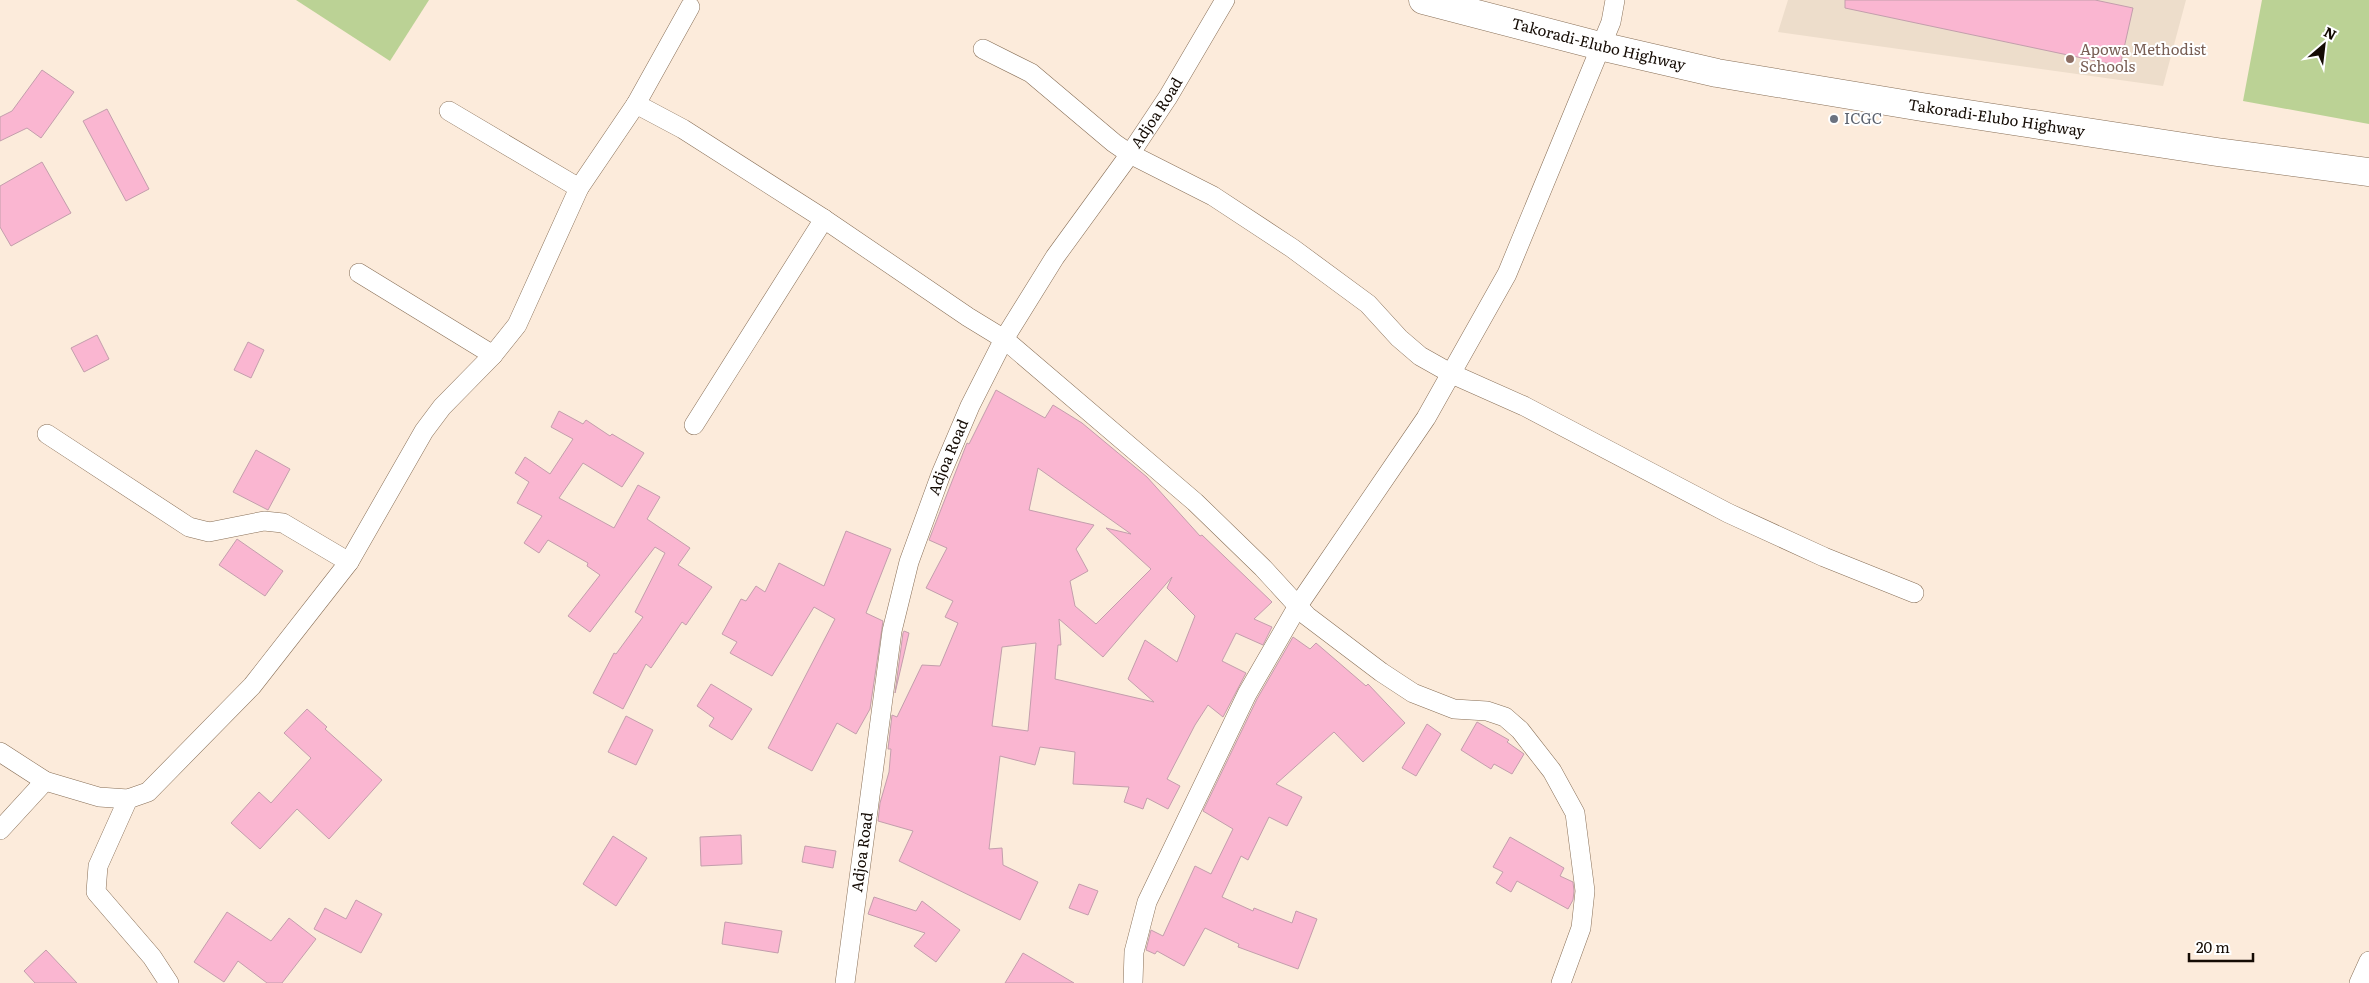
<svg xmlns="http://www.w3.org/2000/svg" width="2369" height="983" font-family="Literata,serif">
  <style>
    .education { fill: #edddcb }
    .green { fill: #bbd295 }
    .building { fill: #fab6d1; stroke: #c39eac; fill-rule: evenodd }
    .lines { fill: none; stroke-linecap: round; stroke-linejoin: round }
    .minor-casing { stroke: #886f57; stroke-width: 20 }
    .trunk-casing { stroke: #886f57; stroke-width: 29 }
    .minor { stroke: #fff; stroke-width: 19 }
    .trunk { stroke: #fff; stroke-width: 28 }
    .education-dot { fill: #8d6e63; stroke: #fff; stroke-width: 2 }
    .worship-dot { fill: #6b7280; stroke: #fff; stroke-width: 2 }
    .labels { text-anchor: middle; stroke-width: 4; stroke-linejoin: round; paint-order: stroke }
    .street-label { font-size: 15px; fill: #140b04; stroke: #fff }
    .education-label { font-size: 15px; fill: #785e54; stroke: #fff; text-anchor: start }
    .worship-label { font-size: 15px; fill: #5b616d; stroke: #fff; text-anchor: start }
  </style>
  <rect width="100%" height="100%" fill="#fcebdb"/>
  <!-- education -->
  <path class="education" d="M1788,0H2186L2163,86L1778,32Z"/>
  <!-- green -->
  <g class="green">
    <path d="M296,0H429L390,61Z"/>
    <path d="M2262,0H2369V124L2243,101Z"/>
  </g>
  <!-- building -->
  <g class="building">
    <path d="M1845,0H2095L2133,8L2120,66L1845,8Z"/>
    <path d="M42,70L74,92L41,138L27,128L0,141V117L12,111Z"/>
    <path d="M107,109L149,189L126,201L83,121Z"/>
    <path d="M42,162L71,213L11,246L0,227V186Z"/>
    <path d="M97,335L109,359L84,372L71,348Z"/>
    <path d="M248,342L264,350L251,378L234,370Z"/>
    <path d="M996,390L1045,418L1053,405L1082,423L1147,477L1200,536L1202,535L1272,602L1254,619L1272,627L1263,645L1236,633L1222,661L1246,673L1223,717L1208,705L1195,725L1167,779L1180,786L1168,809L1147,798L1143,809L1124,802L1129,787L1073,784L1075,752L1040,747L1035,765L1000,756L989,849L1002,848L1003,865L1038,882L1020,920L899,861L913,831L878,821L880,803L889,772L891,749H888L892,715L897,717L922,665L940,666L958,623L945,617L953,601L926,588L947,548L929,540L967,443L969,444ZM1038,468L1131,534L1106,528L1151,569L1096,624L1075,606L1070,581L1088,571L1076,549L1094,525L1029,510ZM1172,577L1167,588L1195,616L1177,662L1145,640L1128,679L1154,702L1055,679L1058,645H1061L1059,619L1103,657ZM1036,643L1028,731L992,726L1002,647Z"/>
    <path d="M559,411L583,424L586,420L610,436L612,434L644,453L622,487L583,463L559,498L614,528L638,485L660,497L647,519L690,548L678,565L712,587L686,625L682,622L651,668L646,664L623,709L593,693L614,653L616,654L643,617L635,612L665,553L655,547L590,632L568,616L600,575L587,566L588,563L548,540L539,553L524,543L542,516L517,503L529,482L515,473L525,457L550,474L573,439L551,427Z"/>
    <path d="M256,450L290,469L268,510L233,492Z"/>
    <path d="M846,531L891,549L866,613L883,621L870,709L856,734L837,723L812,771L768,748L835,619L814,607L772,676L730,653L737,642L722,634L741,599L746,601L756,586L765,592L779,563L824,586Z"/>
    <path d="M237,539L283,571L265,596L219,565Z"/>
    <path d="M904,631L909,633L895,693L903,633Z"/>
    <path d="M1293,637L1310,649L1316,643L1366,686L1368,684L1405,723L1363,762L1334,732L1276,784L1302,797L1287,826L1269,817L1248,860L1241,856L1222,897L1253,911L1254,908L1292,923L1296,911L1317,919L1298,969L1238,947L1239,944L1205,928L1184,966L1157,951L1155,954L1146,950L1151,930L1163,936L1195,866L1211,874L1233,829L1203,811L1257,699Z"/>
    <path d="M711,684L752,709L732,740L709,726L714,718L697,706Z"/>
    <path d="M307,709L327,727L325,729L382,780L329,839L297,809L260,849L231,823L259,792L271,803L311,758L284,733Z"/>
    <path d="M626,716L653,730L636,765L608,752Z"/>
    <path d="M1477,722L1509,740L1507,742L1524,754L1512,774L1494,764L1491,769L1461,750Z"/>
    <path d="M1427,724L1441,734L1416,776L1402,768Z"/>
    <path d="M741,835L742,864L701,866L700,837Z"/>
    <path d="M613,836L647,858L616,906L583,884Z"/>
    <path d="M1510,837L1564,868L1560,876L1573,882L1574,891L1573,900L1568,909L1517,881L1511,892L1496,883L1503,872L1493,867Z"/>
    <path d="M805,846L836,851L833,868L802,862Z"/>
    <path d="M1079,884L1098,891L1088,915L1069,908Z"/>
    <path d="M874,897L916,911L922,901L960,930L936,962L914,946L925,933L868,914Z"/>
    <path d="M356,900L382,914L361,953L314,929L325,908L346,919Z"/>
    <path d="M227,912L271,941L289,918L316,939L282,983H267L238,961L224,982L194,962Z"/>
    <path d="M725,922L782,931L778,953L722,944Z"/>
    <path d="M46,950L77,983H35L24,971Z"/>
    <path d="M1023,953L1074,983H1005Z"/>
  </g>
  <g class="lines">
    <defs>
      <g id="minor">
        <path d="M983,49L1031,73L1114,143L1130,154L1213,196L1292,248L1368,304L1399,338L1420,356L1452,374L1524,406L1728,513L1824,557L1914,593"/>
        <path d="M636,104L683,129L824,219L968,317L1004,339L1195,502L1263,568L1307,616L1381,672L1413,693L1454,709L1487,711L1505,717L1520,730L1552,771L1575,813L1585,891L1581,928L1561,983"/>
        <path d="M449,111L579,188"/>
        <path d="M359,273L493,355"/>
        <path d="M694,425L824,219"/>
        <path d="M47,434L189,527L209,532L264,521L283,523L349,562"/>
        <path d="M0,752L45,781L99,797L128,799L148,792L252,686L349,562L424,431L442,407L493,355L517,325L579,188L636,104L690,7"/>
        <path d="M128,799L98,866L96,892L152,957L169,983"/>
        <path d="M0,830L45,781"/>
        <path id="s1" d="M845,983L892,631L909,562L941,474L970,406L1004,339L1055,257L1130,154L1168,97L1225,0"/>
        <path d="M1133,983L1134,952L1147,902L1247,694L1299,604L1426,418L1507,274L1611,22L1615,0"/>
        <path d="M2359,983L2369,961"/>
      </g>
      <g id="trunk">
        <path id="s2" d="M1423,0L1600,46L1717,73L1922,107L2217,152L2369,172"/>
      </g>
    </defs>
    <!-- minor casing -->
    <use href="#minor" class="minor-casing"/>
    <!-- trunk casing -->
    <use href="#trunk" class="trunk-casing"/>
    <!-- minor -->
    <use href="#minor" class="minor"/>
    <!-- trunk -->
    <use href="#trunk" class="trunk"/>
  </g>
  <!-- markers -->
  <circle class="education-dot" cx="2070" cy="59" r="5"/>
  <circle class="worship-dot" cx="1834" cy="119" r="5"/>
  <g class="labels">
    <!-- street labels -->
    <g class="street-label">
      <text dy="5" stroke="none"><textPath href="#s2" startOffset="181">Takoradi-Elubo Highway</textPath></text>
      <text dy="5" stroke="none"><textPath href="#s1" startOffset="942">Adjoa Road</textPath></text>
      <text dy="5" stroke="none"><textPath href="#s2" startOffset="586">Takoradi-Elubo Highway</textPath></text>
      <text dy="5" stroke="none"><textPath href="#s1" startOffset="538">Adjoa Road</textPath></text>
      <text dy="5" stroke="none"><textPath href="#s1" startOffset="132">Adjoa Road</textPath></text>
    </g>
    <!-- education labels -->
    <g class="education-label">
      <text x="2080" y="55">Apowa Methodist<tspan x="2080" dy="17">Schools</tspan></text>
    </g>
    <!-- worship labels -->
    <g class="worship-label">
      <text x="1844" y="124">ICGC</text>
    </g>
  </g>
  <!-- north arrow -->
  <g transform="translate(2324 45) rotate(28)" stroke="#ffffff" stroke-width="4" paint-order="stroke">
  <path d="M0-4L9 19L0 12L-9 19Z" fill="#140b04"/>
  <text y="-8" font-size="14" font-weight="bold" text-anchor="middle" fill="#140b04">N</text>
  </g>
  <!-- scale -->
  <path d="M2189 953v8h64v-8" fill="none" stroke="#140b04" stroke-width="2.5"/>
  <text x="2196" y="953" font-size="15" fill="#140b04" stroke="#ffffff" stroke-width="4" paint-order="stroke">20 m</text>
</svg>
